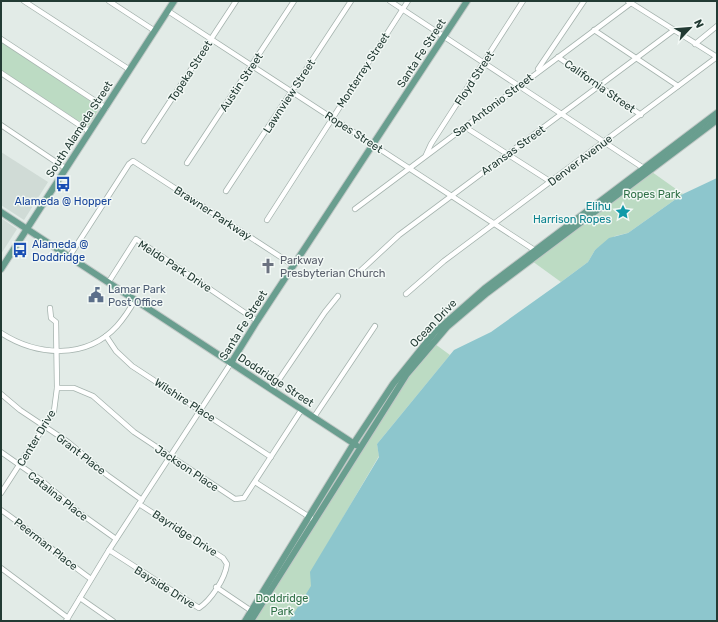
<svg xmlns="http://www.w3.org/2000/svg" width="718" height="622" font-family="Rubik,sans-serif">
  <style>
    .built { fill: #d0dbd6 }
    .green { fill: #bcdbc3 }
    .water { fill: #8dc6cd }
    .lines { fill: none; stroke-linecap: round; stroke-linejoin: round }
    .minor-casing { stroke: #a5b3ae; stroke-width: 6 }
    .major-casing { stroke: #c1c8c6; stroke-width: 8 }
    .minor { stroke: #fff; stroke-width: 4.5 }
    .major { stroke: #699e8f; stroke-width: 6 }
    .labels { text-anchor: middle; stroke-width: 3; stroke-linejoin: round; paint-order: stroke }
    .street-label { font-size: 11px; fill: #233b34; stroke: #f2f8f5 }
    .park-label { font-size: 11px; fill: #2f7046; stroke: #f2f8f5 }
    .transit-label { font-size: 11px; fill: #164399; stroke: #f2f8f5 }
    .culture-label { font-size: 11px; fill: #0d838f; stroke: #f2f8f5; text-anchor: end }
    .worship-label { font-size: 11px; fill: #5b616d; stroke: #f2f8f5; text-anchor: start }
    .service-label { font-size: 11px; fill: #4e5e75; stroke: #f2f8f5; text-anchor: start }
  </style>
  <rect width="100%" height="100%" fill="#e2ebe7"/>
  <!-- built -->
  <g class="built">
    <path d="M1,152L48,182L24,220L1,205Z"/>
    <path d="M1,218L17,229L1,254Z"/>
  </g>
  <!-- green -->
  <g class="green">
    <path d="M1,42L98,106L99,109L89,125L86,126L1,70Z"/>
    <path d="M652,172L683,194L628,233L615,236L595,250L588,262L561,282L532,261Z"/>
    <path d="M435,344L450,355L377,444L379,456L311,572L312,586L289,621H253L406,379Z"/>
  </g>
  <!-- water -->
  <path class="water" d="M717,178V621H289L311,586L310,572L379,457L377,444L454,350L491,332L561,282L588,262L595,250L609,238L628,233L683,194Z"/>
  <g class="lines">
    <defs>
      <g id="minor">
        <path d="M24,1L130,70"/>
        <path d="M109,1L155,31"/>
        <path d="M390,1L645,169"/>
        <path d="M628,1L717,57"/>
        <path d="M168,11L536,251"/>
        <path d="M594,30L678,86"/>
        <path d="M1,39L106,108"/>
        <path d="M695,44L717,26"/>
        <path d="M558,57L641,115"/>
        <path d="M538,69L584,1"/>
        <path d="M1,73L90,132"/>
        <path d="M1,125L65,168"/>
        <path d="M465,127L551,182"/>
        <path d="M144,141L236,1"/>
        <path d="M426,155L431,144L523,1"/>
        <path d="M187,163L294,1"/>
        <path d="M226,191L351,1"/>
        <path d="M355,209L631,3"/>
        <path d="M267,220L408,1"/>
        <path d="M69,257L129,164L133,161L293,265"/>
        <path d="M357,274L399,235L674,30"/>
        <path d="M108,283L136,239L257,321"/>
        <path d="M406,294L444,261L717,57"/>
        <path d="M1,333C37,356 86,360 117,326C124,318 130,309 135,300"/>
        <path d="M106,336L116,351L132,366L271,457"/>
        <path d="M57,388H74L93,396L134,432L235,499L244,498L302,409"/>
        <path d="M272,390L325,312L338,296"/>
        <path d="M1,394L20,410L68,442L107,475L142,500"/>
        <path d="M314,417L375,326"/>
        <path d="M1,452L41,480L81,514L116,539"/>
        <path d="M255,482L314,520"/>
        <path d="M1,493L54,411L57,388L56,322L51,318L50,308"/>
        <path d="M1,510C32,531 60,557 91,579"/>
        <path d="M109,550L199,608C211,600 225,579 227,564L223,558L139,504"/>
        <path d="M1,568L68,618"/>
        <path d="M216,587L253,612"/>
        <path d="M80,598L113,621"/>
        <path d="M66,621L109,550L231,363"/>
      </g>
      <g id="major">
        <path d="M1,212L356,445"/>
        <path d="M1,269L174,1"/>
        <path d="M231,363L257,321L467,1"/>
        <path d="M245,621L354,443L393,384L434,333L484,289L717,113"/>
        <path d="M251,621L407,374L447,327L487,293L717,120"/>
      </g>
    </defs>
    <!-- minor casing -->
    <use href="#minor" class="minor-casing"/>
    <!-- major casing -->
    <use href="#major" class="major-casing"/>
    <!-- minor -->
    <use href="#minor" class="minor"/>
    <!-- major -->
    <use href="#major" class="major"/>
  </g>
  <!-- icons -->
  <defs>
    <symbol id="bus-bare" viewBox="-9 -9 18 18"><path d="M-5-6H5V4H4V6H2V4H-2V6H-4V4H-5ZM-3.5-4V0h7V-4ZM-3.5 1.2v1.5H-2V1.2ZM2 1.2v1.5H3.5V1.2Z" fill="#1a4fb4" stroke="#f2f8f5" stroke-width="2.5" paint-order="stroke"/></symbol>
    <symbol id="sight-bare" viewBox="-9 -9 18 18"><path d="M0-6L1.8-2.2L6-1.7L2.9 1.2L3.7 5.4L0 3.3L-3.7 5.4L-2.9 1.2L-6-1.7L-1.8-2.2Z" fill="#0f9aa8" stroke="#f2f8f5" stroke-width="2.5" paint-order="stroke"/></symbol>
    <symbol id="church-bare" viewBox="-9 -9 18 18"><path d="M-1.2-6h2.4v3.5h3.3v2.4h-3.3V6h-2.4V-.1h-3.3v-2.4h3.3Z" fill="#6b7280" stroke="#f2f8f5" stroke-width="2.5" paint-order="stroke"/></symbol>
    <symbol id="civic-bare" viewBox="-9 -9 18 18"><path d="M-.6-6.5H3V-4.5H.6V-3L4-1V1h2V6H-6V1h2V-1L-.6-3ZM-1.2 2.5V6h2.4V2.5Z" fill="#5c6f8a" stroke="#f2f8f5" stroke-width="2.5" paint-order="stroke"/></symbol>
  </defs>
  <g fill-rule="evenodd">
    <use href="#bus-bare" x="52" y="173" width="22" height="22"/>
    <use href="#sight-bare" x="612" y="201" width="22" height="22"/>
    <use href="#bus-bare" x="9" y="239" width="22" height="22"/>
    <use href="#church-bare" x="257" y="255" width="22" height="22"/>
    <use href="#civic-bare" x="85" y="284" width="22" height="22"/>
  </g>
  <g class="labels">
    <!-- street labels -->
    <g class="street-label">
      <text transform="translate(421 53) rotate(-57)" y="4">Santa Fe Street</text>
      <text transform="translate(363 70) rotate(-57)" y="4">Monterrey Street</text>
      <text transform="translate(190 71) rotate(-57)" y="4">Topeka Street</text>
      <text transform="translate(474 78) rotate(-57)" y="4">Floyd Street</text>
      <text transform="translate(241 82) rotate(-56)" y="4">Austin Street</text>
      <text transform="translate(600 86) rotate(35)" y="4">California Street</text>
      <text transform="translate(289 96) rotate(-57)" y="4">Lawnview Street</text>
      <text transform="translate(493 105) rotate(-37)" y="4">San Antonio Street</text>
      <text transform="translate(79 129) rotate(-57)" y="4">South Alameda Street</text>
      <text transform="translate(354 132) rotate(33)" y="4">Ropes Street</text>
      <text transform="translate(513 150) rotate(-36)" y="4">Aransas Street</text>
      <text transform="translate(580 160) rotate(-37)" y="4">Denver Avenue</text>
      <text transform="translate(213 213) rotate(33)" y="4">Brawner Parkway</text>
      <text transform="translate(175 266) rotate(33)" y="4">Meldo Park Drive</text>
      <text transform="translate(433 323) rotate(-46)" y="4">Ocean Drive</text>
      <text transform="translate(243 325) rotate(-58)" y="4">Santa Fe Street</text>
      <text transform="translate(276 380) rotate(33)" y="4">Doddridge Street</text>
      <text transform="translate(185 400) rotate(33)" y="4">Wilshire Place</text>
      <text transform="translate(36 438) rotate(-59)" y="4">Center Drive</text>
      <text transform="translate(81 454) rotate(38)" y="4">Grant Place</text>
      <text transform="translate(187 468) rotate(34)" y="4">Jackson Place</text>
      <text transform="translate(58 496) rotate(38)" y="4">Catalina Place</text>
      <text transform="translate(185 533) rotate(33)" y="4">Bayridge Drive</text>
      <text transform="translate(46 544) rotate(38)" y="4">Peerman Place</text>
      <text transform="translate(165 587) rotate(32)" y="4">Bayside Drive</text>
    </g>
    <!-- park labels -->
    <g class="park-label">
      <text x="652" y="198">Ropes Park</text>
      <text x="282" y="602">Doddridge<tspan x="282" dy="13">Park</tspan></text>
    </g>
    <!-- transit labels -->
    <g class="transit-label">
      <text x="63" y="205">Alameda @ Hopper</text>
      <text x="32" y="248" text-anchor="start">Alameda @<tspan x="32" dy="13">Doddridge</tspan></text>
    </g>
    <!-- culture labels -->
    <g class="culture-label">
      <text x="611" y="210">Elihu<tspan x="611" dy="13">Harrison Ropes</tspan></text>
    </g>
    <!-- worship labels -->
    <g class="worship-label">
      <text x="280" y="264">Parkway<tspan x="280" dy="13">Presbyterian Church</tspan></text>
    </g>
    <!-- service labels -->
    <g class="service-label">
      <text x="108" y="293">Lamar Park<tspan x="108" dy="13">Post Office</tspan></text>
    </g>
  </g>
  <!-- border -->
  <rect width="718" height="622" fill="none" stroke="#233b34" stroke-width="4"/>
  <!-- north arrow -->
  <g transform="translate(690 28) rotate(64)" stroke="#f2f8f5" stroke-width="3" paint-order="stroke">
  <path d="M0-3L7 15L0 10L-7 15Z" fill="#233b34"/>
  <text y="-6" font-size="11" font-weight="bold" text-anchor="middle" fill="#233b34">N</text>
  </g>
</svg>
